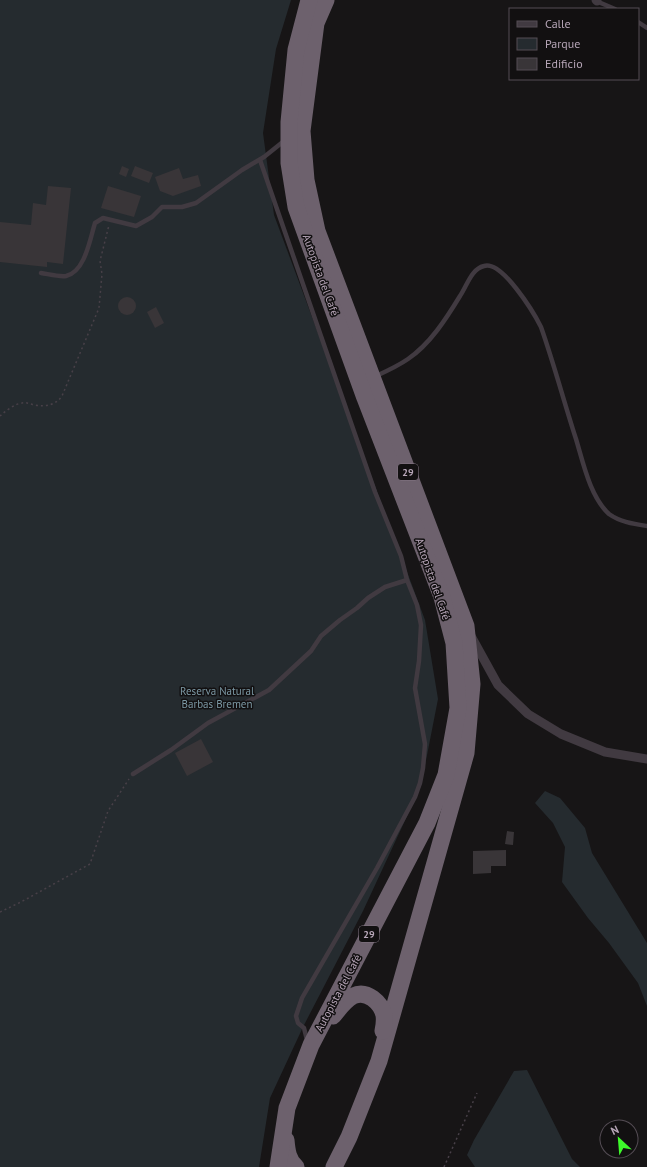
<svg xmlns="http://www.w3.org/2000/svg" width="647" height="1167" font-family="'PT Sans',sans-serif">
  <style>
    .green { fill: #252b2f }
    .building { fill: #393538 }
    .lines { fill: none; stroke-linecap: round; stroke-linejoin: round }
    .path { stroke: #484048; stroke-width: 1.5; stroke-dasharray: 2 3; stroke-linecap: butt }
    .lane { stroke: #413a41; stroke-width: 4.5 }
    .street { stroke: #413a41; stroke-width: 9 }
    .highway { stroke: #6d616d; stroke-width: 17 }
    .labels { text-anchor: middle; stroke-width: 3; stroke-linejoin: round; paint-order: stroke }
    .shield { fill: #121011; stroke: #867986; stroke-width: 1 }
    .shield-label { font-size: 10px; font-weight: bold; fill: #b7a6b8 }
    .street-label { font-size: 11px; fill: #b7a6b8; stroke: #121011 }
    .park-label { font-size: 11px; fill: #7c98a4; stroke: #121011 }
  </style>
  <rect width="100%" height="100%" fill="#171516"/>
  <!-- green -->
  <g class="green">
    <path d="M0,0H291L276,49L263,133L274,215L425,620L438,699L421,786L363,911L303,1027L270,1098L259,1167H0Z"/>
    <path d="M545,791L560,798L585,828L592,853L647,943V1006L638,983L609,943L588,918L562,882L565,847L553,823L535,803Z"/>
    <path d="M527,1070L572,1159L580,1167H475L467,1155L474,1140L514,1071Z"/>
  </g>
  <!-- building -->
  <g class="building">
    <path d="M122,166L129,169L126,177L119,174Z"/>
    <path d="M135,166L153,173L149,183L131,176Z"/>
    <path d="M179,168L183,179L198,175L201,186L173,196L160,191L155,177Z"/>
    <path d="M48,186L71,188L63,264L47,262V267L0,262V222L31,225L33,203L46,205Z"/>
    <path d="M108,186L141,196L134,217L101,208Z"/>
    <circle cx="127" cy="306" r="9"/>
    <path d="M156,307L164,323L155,328L147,312Z"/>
    <path d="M201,739L213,762L187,776L175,753Z"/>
    <path d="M507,831L514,832L513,845L505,844Z"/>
    <path d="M506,850V866H491V873L473,874V851Z"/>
  </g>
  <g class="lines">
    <!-- path -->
    <g class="path">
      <path d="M0,416C6,411 14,404 22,403C27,402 30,404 34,405C46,407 56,405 62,396L99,308L102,274L100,261L109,225"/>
      <path d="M0,912L21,902L90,864L108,811L129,779"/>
      <path d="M444,1167L477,1093"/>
    </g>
    <!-- lane -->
    <g class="lane">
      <path d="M596,1L615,9"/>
      <path d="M638,22L647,28"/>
      <path d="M260,160L375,492L401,556L407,580L417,605L421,625L419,661L415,688L425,744L423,768L420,783L415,797L377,868L302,998L296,1016L298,1023L304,1028L307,1040"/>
      <path d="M41,273C48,274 59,277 66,276C85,272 90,239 95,223L103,218L136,226L152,217L162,207H182L196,203L242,170L264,157L284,141"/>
      <path d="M376,376C387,371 398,366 408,359C430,344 446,319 460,296C467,286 471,269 484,266C502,260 534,313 541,327C554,364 564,402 576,439C583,462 590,497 609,514C620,522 634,524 647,526"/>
      <path d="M133,774L171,750L208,723L269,690L311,651L321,636L340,620L357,608L368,598L385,587L407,580"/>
    </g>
    <!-- street -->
    <g class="street">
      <path d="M596,0L597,1"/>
      <path d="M471,636L498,685L528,714L561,734L605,752L647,759"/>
    </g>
    <!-- highway -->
    <g class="highway">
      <path d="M326,0L316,23L302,131L306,180L317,231L466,626L472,684L466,753L379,1061L349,1137L334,1167"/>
      <path d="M333,1016C339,1009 345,1000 353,996C367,989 381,1003 384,1015C385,1021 384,1026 383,1031"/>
      <path d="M286,1140C287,1151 288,1160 296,1167"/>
      <path d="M278,1167L287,1108L311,1045L427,823L446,775L458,708L454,643L442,597L365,398L296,207L289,163V122L296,50L309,0"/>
    </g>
  </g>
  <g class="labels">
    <!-- shield labels -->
    <g class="shield">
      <rect x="398" y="464" width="20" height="16" rx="3"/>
      <rect x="359" y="926" width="20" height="16" rx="3"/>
    </g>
    <g class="shield-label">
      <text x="408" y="476">29</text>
      <text x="369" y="938">29</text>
    </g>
    <!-- street labels -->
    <g class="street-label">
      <text transform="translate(321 275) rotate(70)" y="4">Autopista del Café</text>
      <text transform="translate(433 579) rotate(71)" y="4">Autopista del Café</text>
      <text transform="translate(338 993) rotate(-62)" y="4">Autopista del Café</text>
    </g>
    <!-- park labels -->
    <g class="park-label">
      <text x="217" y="695">Reserva Natural<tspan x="217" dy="13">Barbas Bremen</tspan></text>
    </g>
  </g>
  <!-- legend -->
  <rect x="509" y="8" width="130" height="72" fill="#121011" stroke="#544c54"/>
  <rect x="517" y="21" width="20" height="6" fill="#413a41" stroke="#544c54"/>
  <text x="545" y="28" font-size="12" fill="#b7a6b8">Calle</text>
  <rect x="517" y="38" width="20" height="12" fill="#252b2f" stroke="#544c54"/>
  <text x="545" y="48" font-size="12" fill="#b7a6b8">Parque</text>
  <rect x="517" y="58" width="20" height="12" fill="#393538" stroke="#544c54"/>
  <text x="545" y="68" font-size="12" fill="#b7a6b8">Edificio</text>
  <!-- north arrow -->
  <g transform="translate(619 1139) rotate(334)"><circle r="19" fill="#121011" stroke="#544c54"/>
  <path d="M0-3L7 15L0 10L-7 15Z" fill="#3dfa2a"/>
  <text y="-6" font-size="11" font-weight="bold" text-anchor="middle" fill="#b7a6b8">N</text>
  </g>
</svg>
